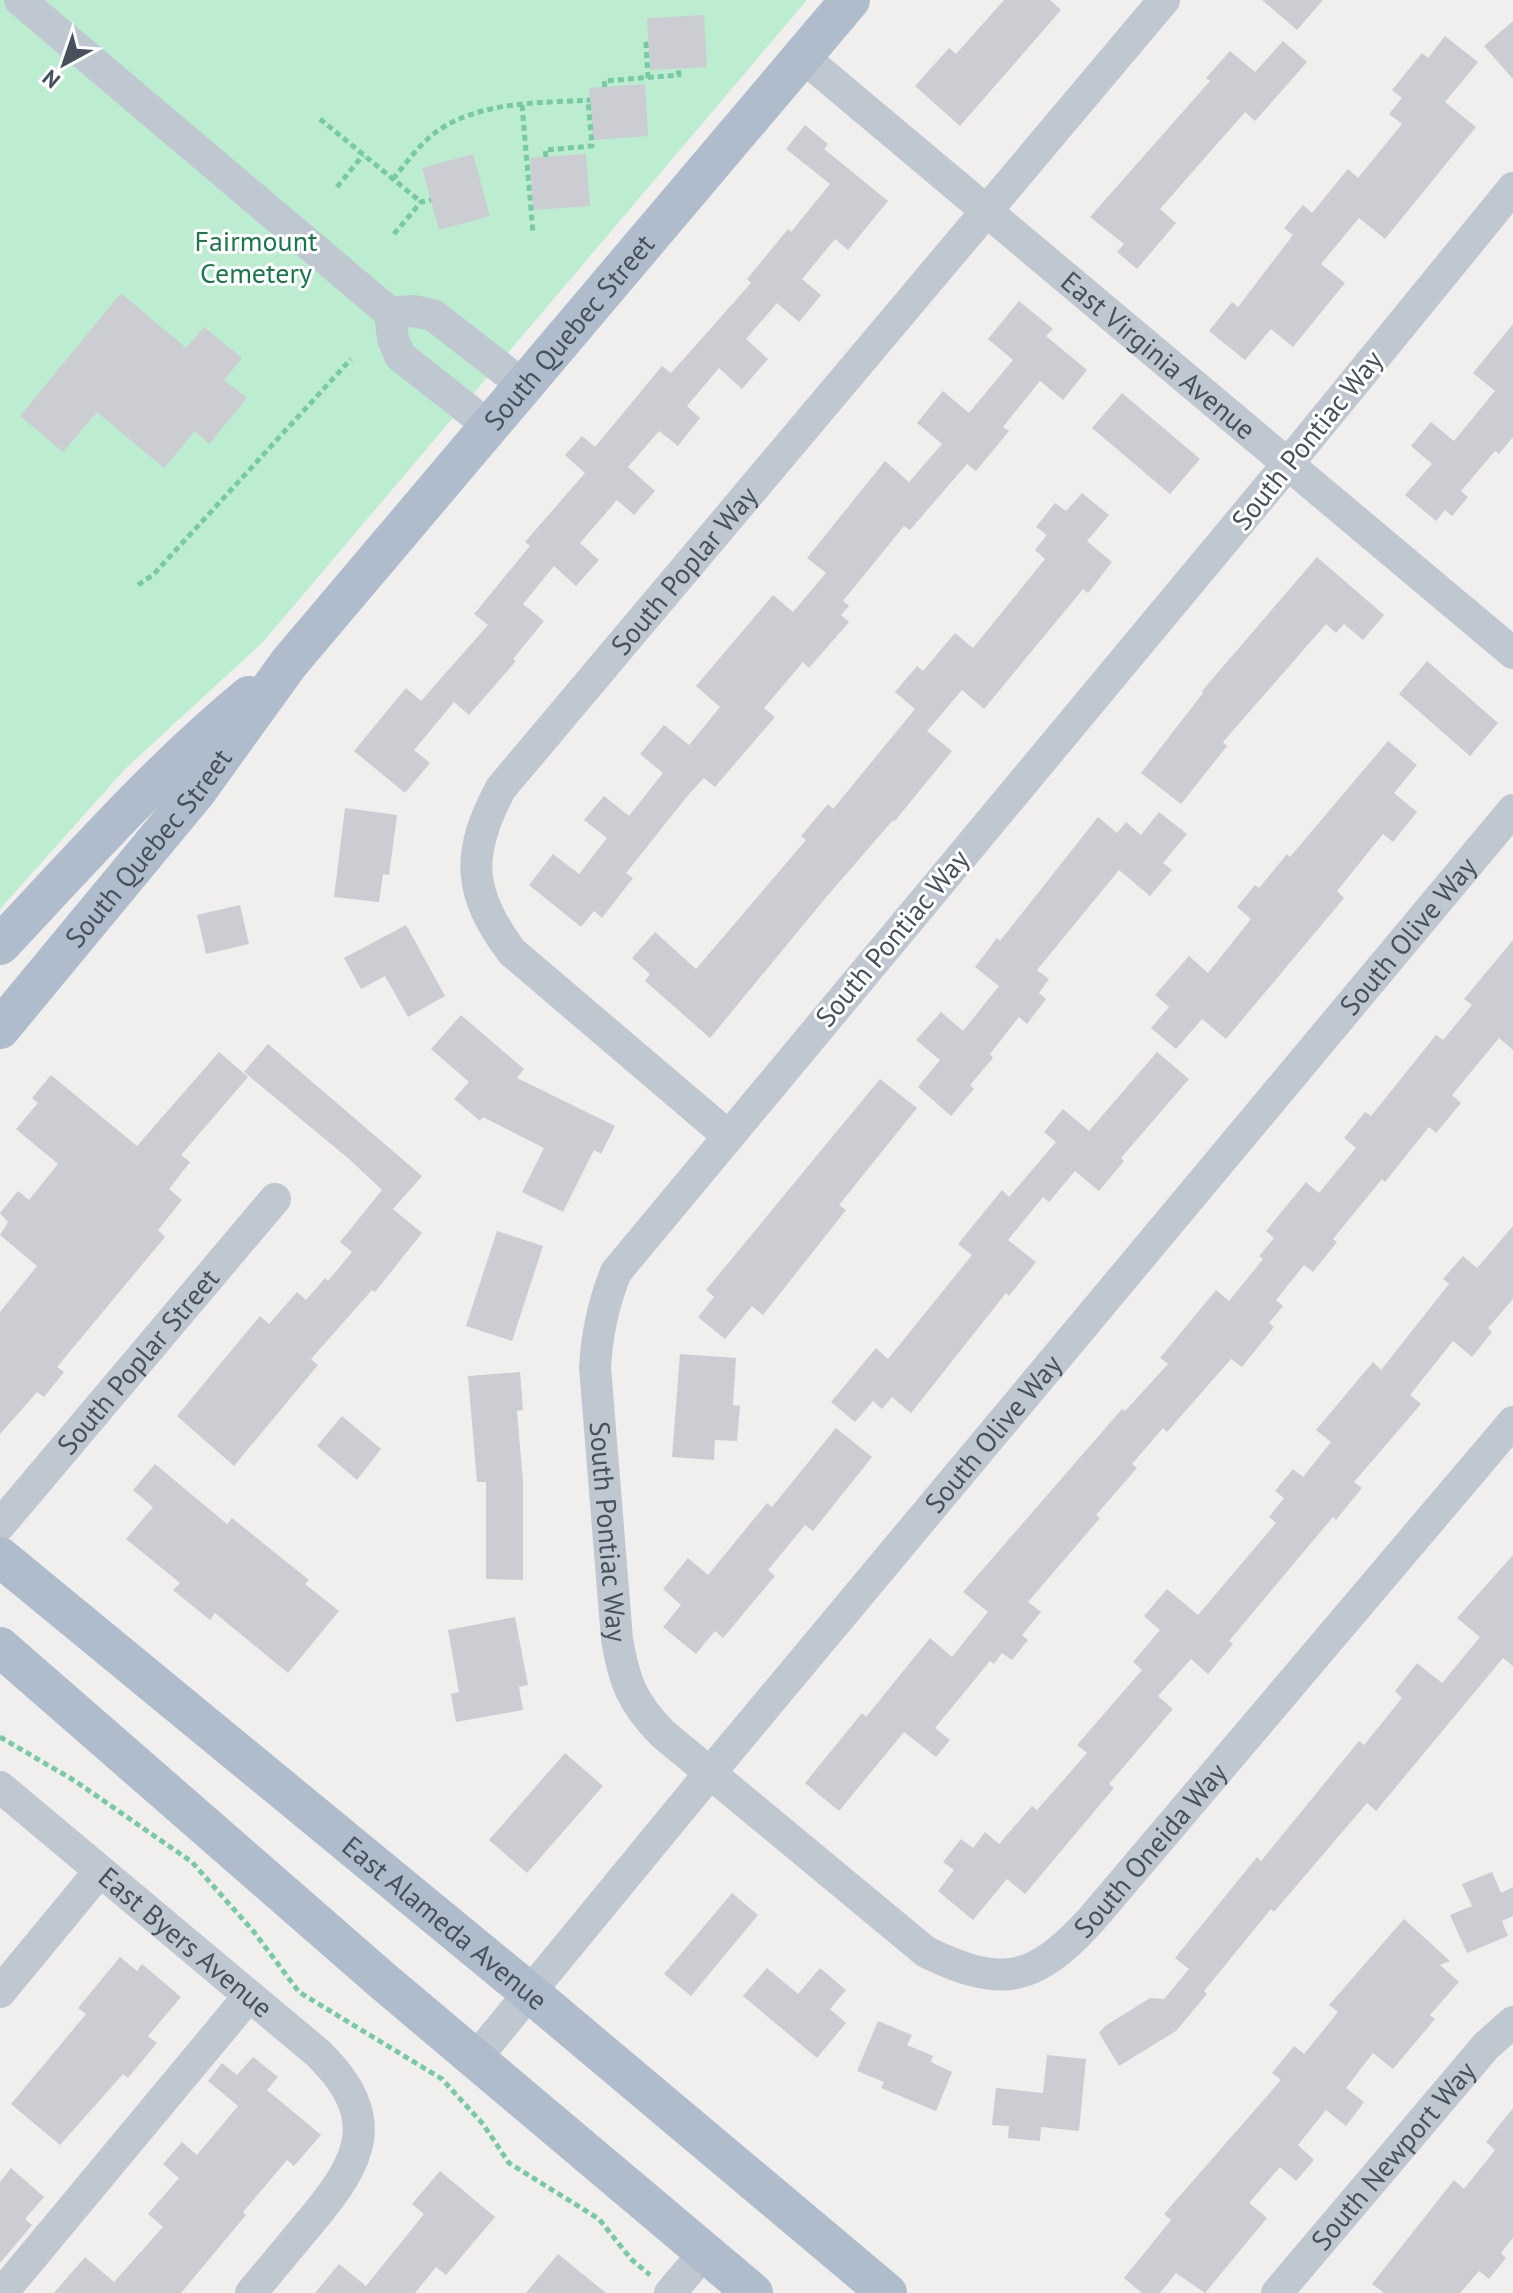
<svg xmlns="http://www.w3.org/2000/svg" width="1513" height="2293" font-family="'PT Sans',sans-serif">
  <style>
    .green { fill: #bdedd1 }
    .building { fill: #cbcdd3 }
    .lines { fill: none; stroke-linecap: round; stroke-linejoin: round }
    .path { stroke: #77caa3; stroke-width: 5; stroke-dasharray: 6 4; stroke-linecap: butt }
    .minor { stroke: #bfc8d0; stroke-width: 32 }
    .major { stroke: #aebccc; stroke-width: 40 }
    .labels { text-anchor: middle; stroke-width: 6; stroke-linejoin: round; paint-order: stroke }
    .park-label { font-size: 28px; fill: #1a794c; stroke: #fff }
    .street-label { font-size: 28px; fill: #47515b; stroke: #fff }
  </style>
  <rect width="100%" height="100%" fill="#f1eeee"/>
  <!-- green -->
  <path class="green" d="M0,0H807L263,642L126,768L0,909Z"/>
  <!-- building -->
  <g class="building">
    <path d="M1004,0H1050L1061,10L960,126L915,86L949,48L956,54Z"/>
    <path d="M1262,0H1323L1297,30Z"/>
    <path d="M704,15L707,67L650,70L647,18Z"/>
    <path d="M1513,21V79L1484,46Z"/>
    <path d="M1445,36L1478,62L1445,102L1476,127L1385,239L1359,218L1321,264L1345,283L1293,347L1271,329L1245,360L1209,331L1232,302L1238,307L1293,235L1284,228L1303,205L1312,213L1348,169L1358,178L1402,124L1389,114L1402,98L1392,90L1422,53L1428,58Z"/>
    <path d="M1283,41L1307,62L1255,121L1245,112L1160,209L1176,223L1137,269L1117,252L1124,244L1090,217L1210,81L1206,78L1230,51L1255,72Z"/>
    <path d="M645,84L648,136L593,140L589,88Z"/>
    <path d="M805,125L828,144L824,149L888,201L848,250L835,239L802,279L821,295L799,322L777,303L746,339L768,359L742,389L719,368L687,406L700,418L678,446L659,431L628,467L655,491L634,515L617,500L580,543L599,560L576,586L554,566L523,604L544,621L513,659L516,661L469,715L454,702L414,750L430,763L405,793L354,751L406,688L421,701L488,625L474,614L530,546L525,542L585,473L565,455L582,436L595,447L662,366L671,373L751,283L747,279L788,229L791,232L830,184L786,149Z"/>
    <path d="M473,154L490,216L439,230L422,168Z"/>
    <path d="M586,154L590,206L533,210L530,158Z"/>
    <path d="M121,293L186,348L204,327L242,358L224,380L247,398L209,444L195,431L164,468L97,412L63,452L20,416Z"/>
    <path d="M1019,301L1053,329L1046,336L1087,370L1063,400L1040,381L1003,427L1009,431L976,471L967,464L910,530L904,526L843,601L849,606L841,615L849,622L809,668L803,662L764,708L775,717L715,787L704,778L689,794L626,873L633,878L602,918L594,911L581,927L529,885L553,854L579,874L607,838L584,820L604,796L629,816L663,773L640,754L664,725L689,745L720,707L696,686L773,595L793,612L826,573L807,558L885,461L909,482L942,444L917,423L943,391L969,413L1013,360L988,339Z"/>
    <path d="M1513,324V437L1499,454L1495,451L1461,491L1468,497L1452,516L1445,510L1436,521L1405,495L1432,464L1411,446L1431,422L1454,441L1495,391L1473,373Z"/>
    <path d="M1122,393L1200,459L1170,494L1092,428Z"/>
    <path d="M1082,493L1109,515L1087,541L1112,562L1088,593L1083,589L984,709L962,690L927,731L952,751L894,822L893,820L823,901L710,1038L645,981L650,974L632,958L655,932L696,969L806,840L801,836L828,804L833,809L915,709L895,692L917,666L923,671L955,633L973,648L1045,559L1035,550L1047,535L1036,527L1055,503L1066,511Z"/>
    <path d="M1317,557L1384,615L1363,640L1344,624L1336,633L1326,624L1223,742L1227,746L1181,804L1141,773L1203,693L1202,691Z"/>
    <path d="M1427,661L1498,723L1470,756L1399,694Z"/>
    <path d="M1388,741L1417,765L1394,793L1417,812L1393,842L1383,834L1337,891L1344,898L1226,1039L1202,1019L1176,1049L1151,1028L1169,1007L1155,995L1189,956L1208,973L1251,919L1237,907L1255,885L1259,888L1287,854L1290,857Z"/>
    <path d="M345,808L397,815L389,875L383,874L379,902L334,897Z"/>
    <path d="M1159,812L1187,834L1163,863L1172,870L1150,896L1119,870L1037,970L1049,979L1039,993L1046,999L1027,1024L1019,1017L990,1054L993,1058L970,1085L974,1089L951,1116L918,1087L940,1060L916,1040L941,1012L963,1031L999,986L975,967L997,938L1000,941L1098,817L1117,833L1126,822L1141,835Z"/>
    <path d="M240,905L249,944L206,954L197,915Z"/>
    <path d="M406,925L445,996L408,1017L385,976L361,989L344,958Z"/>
    <path d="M1513,940V1050L1499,1038L1452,1095L1461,1103L1436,1133L1429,1127L1385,1182L1382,1179L1333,1239L1337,1242L1313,1272L1304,1265L1276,1300L1283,1306L1269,1323L1274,1327L1242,1367L1231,1359L1167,1432L1163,1428L1132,1464L1137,1468L1096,1515L1100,1518L1028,1602L1041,1612L1022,1635L1028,1640L1012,1660L1002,1653L994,1664L990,1661L935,1728L950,1740L936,1757L904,1732L839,1811L805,1783L862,1713L866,1717L930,1638L952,1657L988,1612L963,1592L1122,1409L1125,1411L1168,1364L1160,1358L1216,1290L1229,1301L1263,1259L1259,1256L1274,1238L1266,1231L1306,1182L1319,1193L1356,1148L1344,1138L1365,1112L1371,1116L1436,1035L1443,1040L1472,1005L1464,999Z"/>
    <path d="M461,1015L524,1069L517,1078L615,1126L601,1154L594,1150L563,1212L522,1192L544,1148L483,1117L480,1121L454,1099L469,1082L431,1049Z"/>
    <path d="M268,1044L422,1176L393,1209L422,1233L375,1292L372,1290L311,1359L318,1365L234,1466L177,1416L260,1316L269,1324L297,1292L306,1300L325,1278L328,1281L352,1252L340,1242L382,1190L349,1159L244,1072Z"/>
    <path d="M219,1052L248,1077L181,1155L190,1162L169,1189L182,1200L158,1230L165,1237L57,1367L64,1372L44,1397L37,1392L0,1434V1312L37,1266L0,1235L8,1222L0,1213L18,1191L29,1200L58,1164L16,1129L38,1103L32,1098L51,1075L137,1146Z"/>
    <path d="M1157,1052L1189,1079L1121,1158L1124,1161L1099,1191L1075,1171L1049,1202L1043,1197L1008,1240L1036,1262L1009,1296L1006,1293L911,1413L892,1397L882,1409L873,1401L855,1422L831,1402L876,1348L888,1359L972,1255L958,1244L1002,1190L1009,1197L1056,1142L1044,1132L1063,1109L1089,1131Z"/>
    <path d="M880,1079L917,1108L839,1205L846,1210L763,1315L752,1306L725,1339L698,1317L714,1297L706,1290Z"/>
    <path d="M1513,1226V1299L1488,1328L1492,1332L1472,1357L1453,1341L1410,1395L1421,1404L1354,1482L1362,1488L1336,1520L1333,1517L1229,1641L1233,1644L1208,1674L1191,1659L1158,1696L1173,1709L1109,1784L1114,1788L1025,1894L1007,1879L973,1920L938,1891L954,1870L943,1862L961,1839L973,1848L985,1832L999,1844L1032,1806L1037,1810L1087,1753L1077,1745L1142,1670L1133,1662L1160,1630L1144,1616L1167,1589L1198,1615L1276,1523L1269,1517L1284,1498L1275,1491L1293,1469L1303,1477L1331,1442L1316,1430L1373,1362L1381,1370L1449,1284L1443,1279L1463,1256L1477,1268Z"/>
    <path d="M497,1231L543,1246L512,1341L466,1326Z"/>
    <path d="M680,1354L736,1358L733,1405L740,1406L737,1441L715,1440L714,1460L672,1457Z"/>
    <path d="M520,1372L523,1410L517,1411L523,1482V1580L486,1579V1482H477L468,1376Z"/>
    <path d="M342,1416L381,1449L357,1480L317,1446Z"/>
    <path d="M836,1428L872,1457L813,1531L805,1525L768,1570L775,1576L723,1638L715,1631L696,1654L663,1627L681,1605L663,1589L688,1558L708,1575L767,1503L772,1507Z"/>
    <path d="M155,1464L227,1524L232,1518L309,1580L305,1584L339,1611L288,1673L215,1613L210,1620L173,1590L180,1583L126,1539L153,1507L133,1490Z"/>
    <path d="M1513,1555V1666L1503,1658L1376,1811L1367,1803L1274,1912L1271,1909L1204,1991L1207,1994L1176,2031L1119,2066L1099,2033L1105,2026L1150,1998L1164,1999L1189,1969L1175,1958L1257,1857L1261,1861L1359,1741L1364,1745L1402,1698L1395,1691L1417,1663L1442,1683L1480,1637L1457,1618Z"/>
    <path d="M515,1617L528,1685L519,1687L523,1710L456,1722L451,1694L459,1692L448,1630Z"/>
    <path d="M565,1753L603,1786L527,1873L489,1840Z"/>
    <path d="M1492,1872L1501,1893L1513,1887V1916L1502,1921L1508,1936L1467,1953L1450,1915L1472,1906L1462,1884Z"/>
    <path d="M732,1893L758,1915L691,1996L664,1974Z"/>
    <path d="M1404,1919L1450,1961L1440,1965L1459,1982L1430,2015L1435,2019L1393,2069L1373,2053L1346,2088L1364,2102L1346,2126L1326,2110L1298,2145L1314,2160L1296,2181L1280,2167L1249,2203L1267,2218L1205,2293L1176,2273L1160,2293H1142L1124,2278L1171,2220L1164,2214L1281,2080L1272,2073L1294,2046L1304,2054L1338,2012L1329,2005Z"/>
    <path d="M120,1957L137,1971L142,1964L181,1997L148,2036L157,2043L128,2078L123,2074L60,2145L11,2104L86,2014L78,2008Z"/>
    <path d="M767,1968L798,1994L820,1968L846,1990L830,2009L846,2023L817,2058L743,1996Z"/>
    <path d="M878,2021L912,2035L907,2045L933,2056L931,2062L952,2072L936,2111L881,2088L884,2082L857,2071Z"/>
    <path d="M1047,2055L1086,2059L1079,2131L1041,2127L1040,2141L1008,2138L1009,2126L992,2125L996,2088L1043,2093Z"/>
    <path d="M253,2057L278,2077L267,2090L321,2135L294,2166L287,2160L243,2212L246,2215L181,2293H54L85,2257L114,2282L163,2227L148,2214L179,2178L163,2164L182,2142L197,2155L238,2106L208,2081L222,2063L237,2075Z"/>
    <path d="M1513,2108V2238L1501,2253L1506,2258L1489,2279L1479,2271L1460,2293H1384L1372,2284L1454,2180L1464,2189L1495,2150L1486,2142Z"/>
    <path d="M11,2168L44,2197L25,2219L32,2225L0,2263V2182Z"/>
    <path d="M440,2171L495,2217L446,2275L436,2267L415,2293H315L339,2264L366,2286L424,2214L412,2204Z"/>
    <path d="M558,2254L606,2293H526Z"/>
  </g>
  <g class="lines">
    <!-- path -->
    <g class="path">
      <path d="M648,78L646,44H649"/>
      <path d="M605,87L604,81L679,75L678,69"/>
      <path d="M522,105L533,233"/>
      <path d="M320,119L421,202"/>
      <path d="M546,157L545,150L592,146L588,100"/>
      <path d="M393,179C407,162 421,142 439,130C482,101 541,103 590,100"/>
      <path d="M337,187L363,155"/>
      <path d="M394,234L421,202L431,200"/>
      <path d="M138,585L153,575L351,359"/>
      <path d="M0,1737L75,1781L192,1862L254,1932L299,1992L442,2079L483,2124L509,2163L599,2219L631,2259L650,2275"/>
    </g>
    <!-- minor -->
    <g class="minor">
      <path d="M20,0L390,313L393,339L400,356L489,426"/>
      <path id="s1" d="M803,57L1513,653"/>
      <path id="s2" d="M1513,188L1287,465L616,1272C603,1304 597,1333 595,1367L617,1639C624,1681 632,1703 663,1734L926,1952C1002,1989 1034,1982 1091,1920L1513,1422"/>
      <path d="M390,313L413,311L433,315L523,385"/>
      <path id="s3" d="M727,1135L512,952C467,892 466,853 501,788L1164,0"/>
      <path id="s4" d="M0,1525L275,1199"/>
      <path id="s5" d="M0,1787L319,2054C383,2118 362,2160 311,2221C291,2245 271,2269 251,2293"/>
      <path d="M0,1992L99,1872"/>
      <path id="s6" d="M475,2059L710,1773L1513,810"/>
      <path d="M2,2293L249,1996"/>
      <path d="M670,2293L704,2253"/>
      <path id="s7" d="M1277,2293L1486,2046L1513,2022"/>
    </g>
    <!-- major -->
    <g class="major">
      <path d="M0,945C81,859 158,771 249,696"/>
      <path id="s8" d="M0,1029L196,792L289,663L850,0"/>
      <path id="s9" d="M0,1557L530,1993L887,2293"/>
      <path d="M0,1647L383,1981L753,2293"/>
    </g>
  </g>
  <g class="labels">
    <!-- park labels -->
    <g class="park-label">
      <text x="256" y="251">Fairmount<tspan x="256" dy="32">Cemetery</tspan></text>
    </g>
    <!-- street labels -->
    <g class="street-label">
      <text dy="10" stroke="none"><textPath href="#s8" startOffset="900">South Quebec Street</textPath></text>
      <text dy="10" stroke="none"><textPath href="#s1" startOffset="464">East Virginia Avenue</textPath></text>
      <text transform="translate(1307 440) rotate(-51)" y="10">South Pontiac Way</text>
      <text dy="10" stroke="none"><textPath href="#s3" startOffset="744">South Poplar Way</textPath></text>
      <text dy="10" stroke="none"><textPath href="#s8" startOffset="234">South Quebec Street</textPath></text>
      <text dy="10" stroke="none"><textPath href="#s6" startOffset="1460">South Olive Way</textPath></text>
      <text transform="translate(892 938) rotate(-50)" y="10">South Pontiac Way</text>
      <text dy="10" stroke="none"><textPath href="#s4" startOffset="214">South Poplar Street</textPath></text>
      <text dy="10" stroke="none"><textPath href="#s6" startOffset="812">South Olive Way</textPath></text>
      <text dy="10" stroke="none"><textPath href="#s2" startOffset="1670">South Pontiac Way</textPath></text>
      <text dy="10" stroke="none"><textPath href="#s2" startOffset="2506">South Oneida Way</textPath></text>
      <text dy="10" stroke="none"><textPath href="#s9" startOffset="576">East Alameda Avenue</textPath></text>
      <text dy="10" stroke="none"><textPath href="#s5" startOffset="242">East Byers Avenue</textPath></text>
      <text dy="10" stroke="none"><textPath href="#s7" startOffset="180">South Newport Way</textPath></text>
    </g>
  </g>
  <!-- north arrow -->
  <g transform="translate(64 64) rotate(220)" stroke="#ffffff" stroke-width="6" paint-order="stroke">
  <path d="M0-6L14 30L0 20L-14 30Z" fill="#47515b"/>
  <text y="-12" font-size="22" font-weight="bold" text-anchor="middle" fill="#47515b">N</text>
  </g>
</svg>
